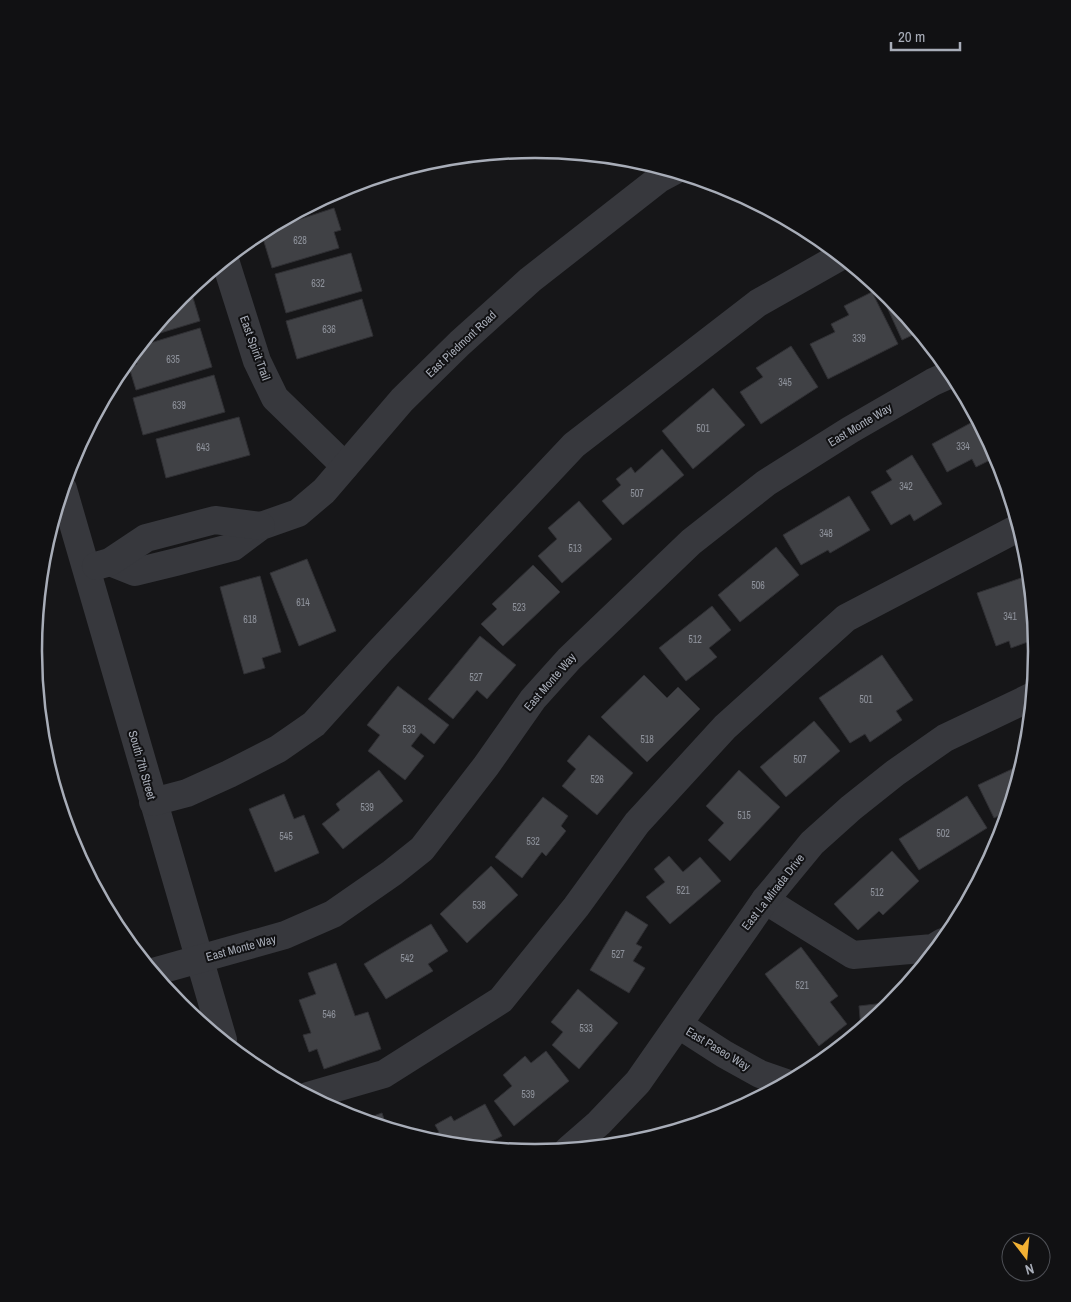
<svg xmlns="http://www.w3.org/2000/svg" width="1071" height="1302" font-family="'Archivo Narrow',sans-serif">
  <style>
    .building { fill: #404145; stroke: #303034 }
    .lines { fill: none; stroke-linecap: round; stroke-linejoin: round }
    .minor { stroke: #37383d; stroke-width: 28 }
    .labels { text-anchor: middle; stroke-width: 4; stroke-linejoin: round; paint-order: stroke }
    .number-label { font-size: 10px; fill: #8e929b }
    .street-label { font-size: 12px; fill: #a8adb8; stroke: #111113 }
    .rim { fill: none; stroke: #a8adb8; stroke-width: 2.5 }
  </style>
  <rect width="100%" height="100%" fill="#161618"/>
  <!-- building -->
  <g class="building">
    <path d="M334,208L341,230L334,232L339,248L272,268L261,232Z"/>
    <path d="M351,253L362,291L286,313L275,274Z"/>
    <path d="M190,288L200,321L147,337L181,296Z"/>
    <path d="M872,292L898,344L828,379L810,344L835,332L831,324L849,315L844,306Z"/>
    <path d="M885,292L890,296L919,332L902,340L881,294Z"/>
    <path d="M362,299L373,336L297,359L286,321Z"/>
    <path d="M200,328L212,367L136,390L129,367L137,364L134,353L140,346Z"/>
    <path d="M791,346L818,387L761,424L740,392L763,377L756,368Z"/>
    <path d="M214,375L225,412L143,435L133,398Z"/>
    <path d="M713,388L745,425L693,469L662,431Z"/>
    <path d="M239,417L250,455L166,478L156,439Z"/>
    <path d="M978,419L994,449L988,452L992,459L976,467L972,459L947,472L932,444Z"/>
    <path d="M662,449L684,475L623,525L602,501L621,485L616,479L631,467L635,473Z"/>
    <path d="M912,455L942,504L914,521L910,514L891,525L871,492L892,480L886,471Z"/>
    <path d="M849,496L870,530L830,553L828,550L801,565L783,535Z"/>
    <path d="M579,501L612,539L562,583L538,556L557,539L548,528Z"/>
    <path d="M776,547L799,575L740,622L718,595Z"/>
    <path d="M307,559L336,631L299,646L270,573Z"/>
    <path d="M533,565L560,592L503,646L481,624L497,609L492,604Z"/>
    <path d="M1030,575L1036,639L1011,648L1009,641L996,646L977,593Z"/>
    <path d="M260,576L281,652L262,658L265,668L244,674L220,587Z"/>
    <path d="M712,606L731,630L709,648L717,657L686,681L659,648Z"/>
    <path d="M480,636L516,665L487,699L477,690L453,719L428,699Z"/>
    <path d="M882,655L913,700L896,711L902,720L870,742L865,734L850,743L819,698Z"/>
    <path d="M644,675L667,698L678,687L700,709L647,762L601,717Z"/>
    <path d="M398,686L449,725L434,744L421,733L411,746L424,756L405,780L368,751L380,735L367,725Z"/>
    <path d="M814,721L840,751L786,797L760,767Z"/>
    <path d="M589,735L633,773L597,815L562,786L576,769L567,761Z"/>
    <path d="M1023,764L1009,811L994,818L978,785Z"/>
    <path d="M379,770L403,801L343,849L322,824L340,810L336,804Z"/>
    <path d="M739,770L780,807L730,861L708,840L724,823L706,806Z"/>
    <path d="M284,794L294,819L304,815L319,853L275,872L249,809Z"/>
    <path d="M967,796L987,828L919,870L899,839Z"/>
    <path d="M543,797L568,816L561,826L566,831L546,856L542,852L522,878L495,857Z"/>
    <path d="M892,851L919,881L883,915L879,911L858,930L834,904Z"/>
    <path d="M669,856L683,872L700,857L721,881L670,924L646,897L665,882L654,869Z"/>
    <path d="M491,866L518,895L467,943L440,914Z"/>
    <path d="M626,911L648,925L636,944L642,947L633,961L645,968L629,993L590,970Z"/>
    <path d="M431,924L448,951L428,964L433,971L386,999L364,964Z"/>
    <path d="M801,947L838,996L830,1002L847,1024L819,1046L765,974Z"/>
    <path d="M336,963L355,1016L368,1012L381,1049L324,1069L317,1049L309,1052L303,1035L311,1033L299,1000L316,994L308,973Z"/>
    <path d="M578,989L618,1023L579,1069L552,1045L563,1032L551,1022Z"/>
    <path d="M893,1002L890,1006L861,1029L859,1006Z"/>
    <path d="M546,1051L569,1081L514,1126L494,1101L512,1086L503,1075L525,1056L531,1063Z"/>
    <path d="M485,1104L502,1136L480,1147L437,1143L426,1139L439,1132L435,1125L451,1116L454,1121Z"/>
    <path d="M382,1113L387,1128L362,1120Z"/>
  </g>
  <g class="lines">
    <!-- minor -->
    <g class="minor">
      <path d="M225,260L257,361L275,398L345,466"/>
      <path d="M63,489L223,1040"/>
      <path d="M110,562L135,572L176,562L233,547L261,526L298,513L324,491L402,400L460,343L530,280L659,179L674,171"/>
      <path d="M96,566L110,562L146,538L215,520L261,526"/>
      <path d="M153,802L187,793L229,774L278,749L314,724L379,652L574,445L758,303L841,256"/>
      <path d="M765,900L853,955L933,948L943,942"/>
      <path d="M153,972L285,935L333,914L392,873L422,849L486,766L533,699L569,659L691,542L766,483L850,430L933,382L953,373"/>
      <path d="M679,1025L724,1054L760,1074L786,1083"/>
      <path d="M308,1096L384,1074L501,1000L576,907L637,823L725,727L846,618L1020,527"/>
      <path d="M568,1150L599,1123L638,1082L765,900L812,843L851,808L895,773L945,738L1033,696"/>
    </g>
  </g>
  <g class="labels">
    <!-- number labels -->
    <g class="number-label">
      <text x="300" y="244">628</text>
      <text x="318" y="287">632</text>
      <text x="329" y="333">636</text>
      <text x="859" y="342">339</text>
      <text x="173" y="363">635</text>
      <text x="785" y="386">345</text>
      <text x="179" y="409">639</text>
      <text x="703" y="432">501</text>
      <text x="963" y="450">334</text>
      <text x="203" y="451">643</text>
      <text x="906" y="490">342</text>
      <text x="637" y="497">507</text>
      <text x="826" y="537">348</text>
      <text x="575" y="552">513</text>
      <text x="758" y="589">506</text>
      <text x="303" y="606">614</text>
      <text x="519" y="611">523</text>
      <text x="1010" y="620">341</text>
      <text x="250" y="623">618</text>
      <text x="695" y="643">512</text>
      <text x="476" y="681">527</text>
      <text x="866" y="703">501</text>
      <text x="409" y="733">533</text>
      <text x="647" y="743">518</text>
      <text x="800" y="763">507</text>
      <text x="597" y="783">526</text>
      <text x="367" y="811">539</text>
      <text x="744" y="819">515</text>
      <text x="943" y="837">502</text>
      <text x="286" y="840">545</text>
      <text x="533" y="845">532</text>
      <text x="683" y="894">521</text>
      <text x="877" y="896">512</text>
      <text x="479" y="909">538</text>
      <text x="618" y="958">527</text>
      <text x="407" y="962">542</text>
      <text x="802" y="989">521</text>
      <text x="329" y="1018">546</text>
      <text x="586" y="1032">533</text>
      <text x="528" y="1098">539</text>
    </g>
    <!-- street labels -->
    <g class="street-label">
      <text transform="translate(461 344) rotate(-43)" y="4">East Piedmont Road</text>
      <text transform="translate(255 348) rotate(70)" y="4">East Spirit Trail</text>
      <text transform="translate(860 425) rotate(-31)" y="4">East Monte Way</text>
      <text transform="translate(550 682) rotate(-49)" y="4">East Monte Way</text>
      <text transform="translate(142 765) rotate(74)" y="4">South 7th Street</text>
      <text transform="translate(773 892) rotate(-52)" y="4">East La Mirada Drive</text>
      <text transform="translate(241 948) rotate(-15)" y="4">East Monte Way</text>
      <text transform="translate(718 1049) rotate(31)" y="4">East Paseo Way</text>
    </g>
  </g>
  <!-- crop -->
  <path d="M0 0H1071V1302H0ZM42 651a493 493 0 1 1 986 0a493 493 0 1 1-986 0Z" fill="#111113" fill-rule="evenodd"/>
  <path class="rim" d="M42 651a493 493 0 1 1 986 0a493 493 0 1 1-986 0Z"/>
  <!-- north arrow -->
  <g transform="translate(1026 1257) rotate(164)"><circle r="24" fill="#111113" stroke="#4d4f55"/>
  <path d="M0-4L9 19L0 12L-9 19Z" fill="#f2b134"/>
  <text y="-8" font-size="14" font-weight="bold" text-anchor="middle" fill="#a8adb8">N</text>
  </g>
  <!-- scale -->
  <path d="M891 42v8h69v-8" fill="none" stroke="#a8adb8" stroke-width="2.5"/>
  <text x="898" y="42" font-size="15" fill="#a8adb8" stroke="#111113" stroke-width="4" paint-order="stroke">20 m</text>
</svg>
